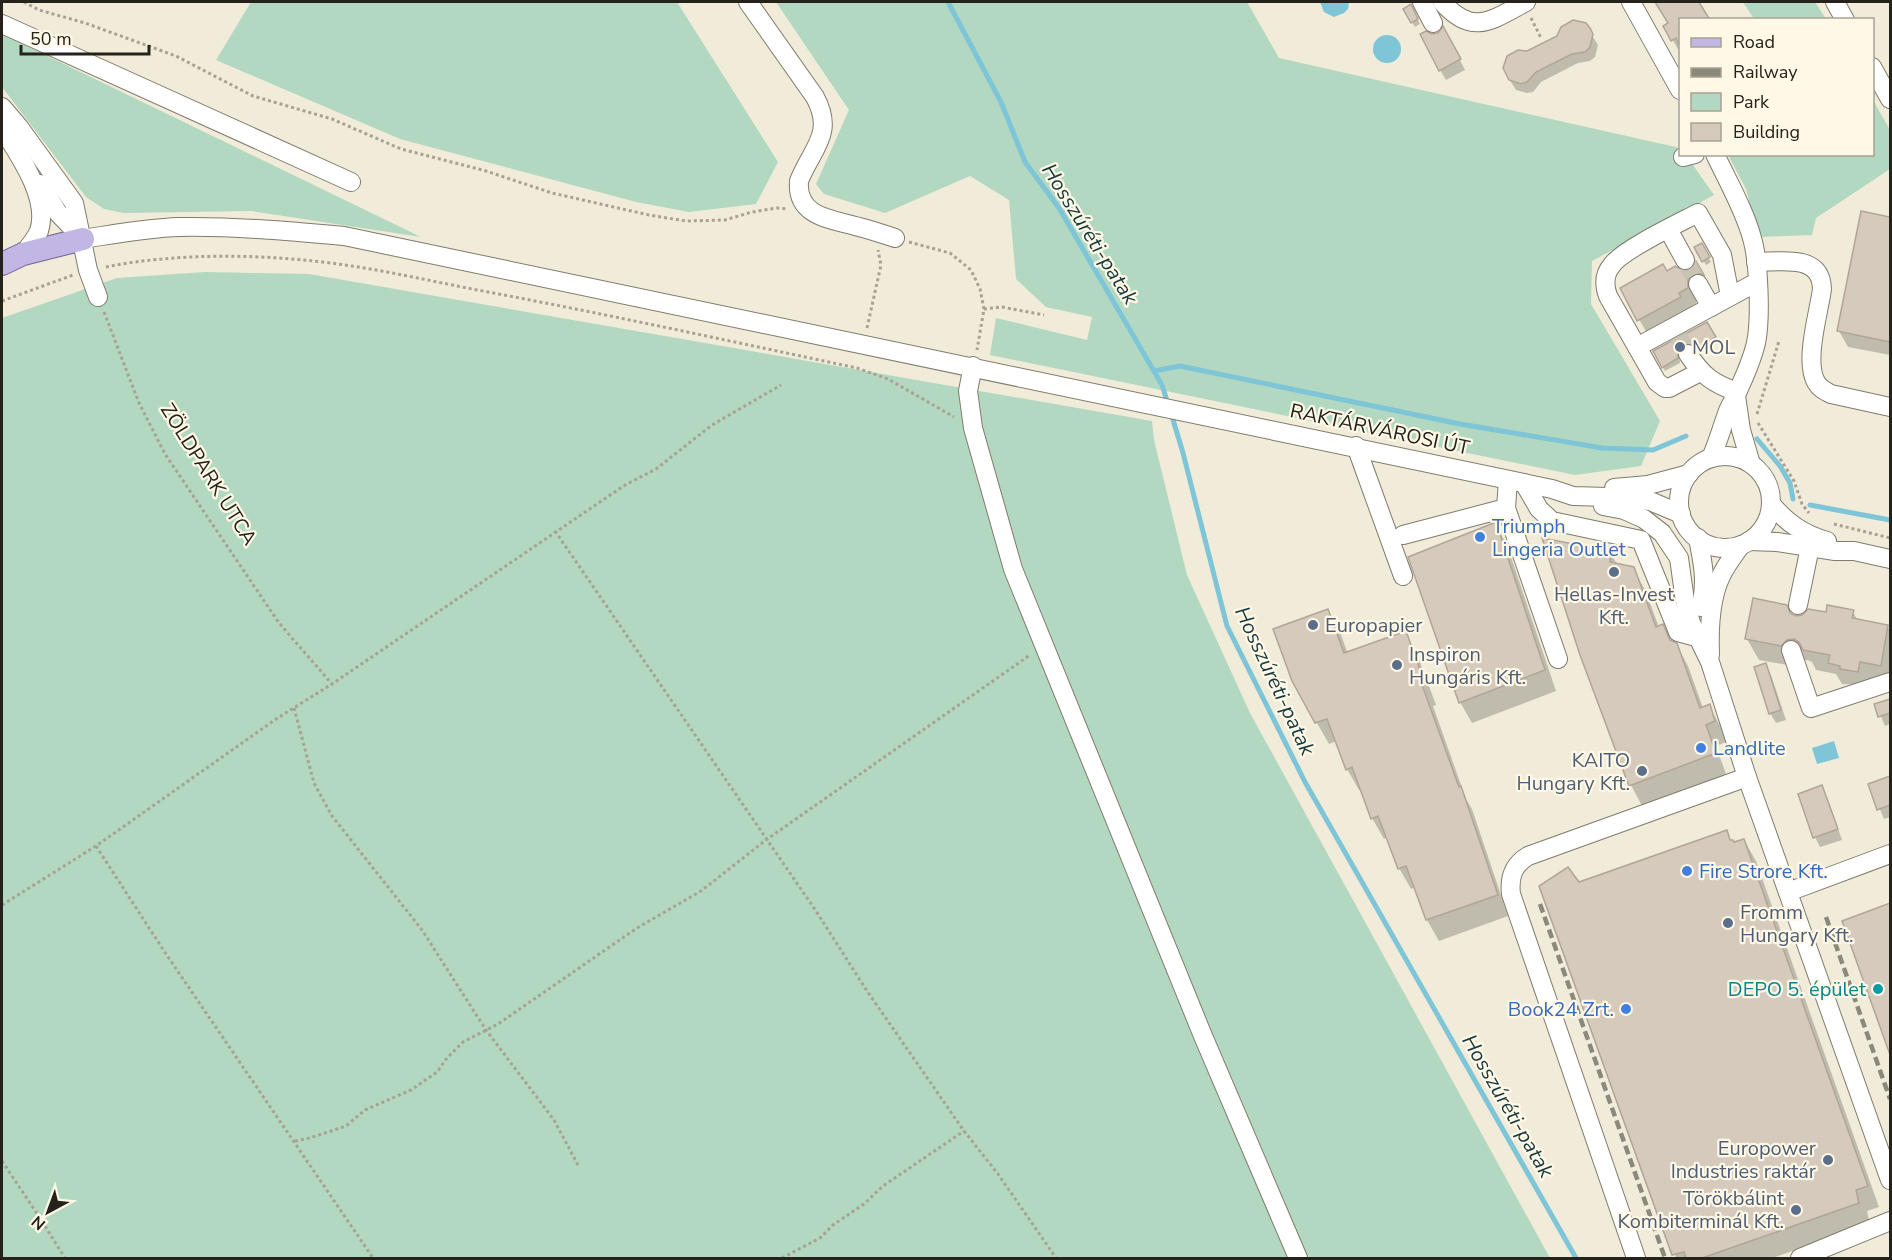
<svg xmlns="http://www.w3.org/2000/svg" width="1892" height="1260" font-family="'Nunito Sans',sans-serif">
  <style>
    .green { fill: #b2d8c1 }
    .water { fill: #7ec5d7 }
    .shadow { fill: #0003 }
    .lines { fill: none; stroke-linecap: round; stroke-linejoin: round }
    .stream { stroke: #7ec5d7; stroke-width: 5 }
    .building { fill: #d5cabb; stroke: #b0a597; stroke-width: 1.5 }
    .minor-tunnel { stroke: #c8c3b3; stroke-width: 18; stroke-dasharray: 18 9; stroke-linecap: butt }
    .minor-casing { stroke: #817b6c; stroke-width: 20 }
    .major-casing { stroke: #706293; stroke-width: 24 }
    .path { stroke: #a7a294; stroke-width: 3; stroke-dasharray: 3 3; stroke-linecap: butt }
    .minor { stroke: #fff; stroke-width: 18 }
    .major { stroke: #c2b6e5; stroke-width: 22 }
    .rail { stroke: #8c887c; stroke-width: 4.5; stroke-dasharray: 9 4.5; stroke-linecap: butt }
    .service-dot { fill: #5c6f8a; stroke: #fff8e6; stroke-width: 2 }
    .shop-dot { fill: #3f7fe0; stroke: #fff8e6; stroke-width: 2 }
    .culture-dot { fill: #0f9aa8; stroke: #fff8e6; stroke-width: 2 }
    .labels { text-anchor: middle; stroke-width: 4.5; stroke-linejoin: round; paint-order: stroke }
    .service-label { font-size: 20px; fill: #4e5e75; stroke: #fff8e6; text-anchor: start }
    .street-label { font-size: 20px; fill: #24221b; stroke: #fff8e6 }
    .shop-label { font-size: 20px; fill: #366cbe; stroke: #fff8e6; text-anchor: start }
    .culture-label { font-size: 20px; fill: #0d838f; stroke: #fff8e6; text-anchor: end }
    .water-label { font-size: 21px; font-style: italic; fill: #163941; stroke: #fff8e6 }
  </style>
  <rect width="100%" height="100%" fill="#f1ebd9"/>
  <!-- green -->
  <g class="green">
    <path d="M251,2H677L778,162L756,204L689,212L636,202L400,139L216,60Z"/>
    <path d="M776,2H1247L1279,58L1680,148V154L1686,155L1714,195L1592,261L1591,304L1660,421L1641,466L1575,475L990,355L996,318L1087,340L1092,317L1046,307L1016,279L1009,200L970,176L885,213L824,194L816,184L849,110Z"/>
    <path d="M1743,2H1815L1826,19H1754Z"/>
    <path d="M2,34L421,237L251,211L124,213L104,209L86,197L2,87Z"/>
    <path d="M1873,100L1890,130V169L1816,218L1812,235L1759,237L1746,189L1728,155L1872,154Z"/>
    <path d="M205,272L309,274L1152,421L1154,440L1187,575L1250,713L1550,1258H2V318L117,278Z"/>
  </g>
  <!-- water -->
  <g class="water">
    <path d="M1320,2H1349L1348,9L1344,13L1334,17L1324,12Z"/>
    <circle cx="1387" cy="49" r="14"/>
    <path d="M1834,741L1839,758L1817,764L1812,748Z"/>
  </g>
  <!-- shadow -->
  <g class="shadow">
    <path d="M1657,2H1698L1708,20H1680V53L1665,26L1670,24Z"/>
    <path d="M1405,10H1413L1420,24L1415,27Z"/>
    <path d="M1585,24L1598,45L1595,57L1590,61L1578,63L1541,82L1533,92L1527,93L1516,90L1506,74L1505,62Z"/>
    <path d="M1449,38L1465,70L1446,80L1440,70Z"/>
    <path d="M1862,213L1890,219V355L1848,347L1839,331Z"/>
    <path d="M1701,245L1711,262L1706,265L1696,248Z"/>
    <path d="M1697,264L1711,289L1696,295V304L1687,309L1689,313L1648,335L1622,289L1667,273H1685L1695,267Z"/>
    <path d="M1707,324L1717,342L1701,351L1696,348L1684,349L1679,355L1680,363L1665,371L1655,352Z"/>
    <path d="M1495,524L1507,545L1556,691L1472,723L1460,702Z"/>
    <path d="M1610,552L1618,566L1633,569L1645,590L1659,627L1662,626L1671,642L1676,644L1688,666L1703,708L1709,706L1721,727L1726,742L1716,746L1726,774L1642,806L1631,785L1581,654Z"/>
    <path d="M1786,606L1791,615L1796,618L1853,612L1858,621L1887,626L1890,631V686L1842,684L1836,674L1816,670L1812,662L1807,660H1799L1793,666L1759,660L1747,639Z"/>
    <path d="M1328,611L1340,632L1348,654L1405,633L1417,654L1436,705L1433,706L1466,799L1472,809L1508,916L1439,941L1427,920L1415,887L1411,889L1399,868L1388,837L1384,839L1372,818L1362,789L1359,790L1347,769L1337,741L1329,744L1293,681Z"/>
    <path d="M1765,665L1771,675L1786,720L1776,723L1770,713Z"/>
    <path d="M1890,701V724L1885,726L1876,705Z"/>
    <path d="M1890,777V817L1884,819L1870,785Z"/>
    <path d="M1822,787L1827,797L1842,840L1820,847L1815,837Z"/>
    <path d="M1726,832L1733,844L1744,840L1756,861L1879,1207L1867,1211L1870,1224L1772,1258H1676L1578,884Z"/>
    <path d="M1890,905V1053L1844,922Z"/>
  </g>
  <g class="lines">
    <!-- stream -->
    <g class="stream">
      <path d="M948,2L1001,102L1025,162L1059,208L1162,385L1168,404"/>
      <path d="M1154,371L1180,366L1460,424L1602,448L1653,450L1686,436"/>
      <path d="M1171,413L1183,453L1227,626L1305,782L1576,1258"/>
      <path d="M1757,439L1780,466L1790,483L1793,499"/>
      <path d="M1810,505L1890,520"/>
    </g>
  </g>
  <!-- building -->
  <g class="building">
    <path d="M1655,2H1699L1710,20H1680V46L1676,38L1671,41L1663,26L1668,23Z"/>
    <path d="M1411,4L1418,19L1411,23L1403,9Z"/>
    <path d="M1573,20L1586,23L1590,28L1593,34L1590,47L1585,52L1572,54L1536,72L1527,82L1521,84L1509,80L1503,68L1507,56L1518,50L1527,51L1557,36L1561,27Z"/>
    <path d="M1443,26L1461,59L1439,71L1420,34L1426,31L1432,34L1438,33Z"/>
    <path d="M1861,211L1890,217V342L1837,331Z"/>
    <path d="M1702,243L1710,257L1702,262L1694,247Z"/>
    <path d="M1696,261L1704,275L1698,273L1692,275L1688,279V288L1679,293L1681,297L1637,321L1620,288L1663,264L1667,271L1675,266L1685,271L1691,270Z"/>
    <path d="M1707,322L1716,337L1697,348L1692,344L1682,345L1678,350V358L1662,368L1653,351Z"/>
    <path d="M1496,522L1545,670L1459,703L1408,557Z"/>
    <path d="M1542,538L1611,551L1610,562L1634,567L1656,627L1663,624L1670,640L1677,643L1700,708L1710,704L1715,721L1706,725L1716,753L1629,786L1580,655Z"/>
    <path d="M1753,598L1787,605L1790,613L1796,616L1802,615L1808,609L1826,612L1827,605L1854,610L1852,618L1888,625L1881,666L1860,662L1858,672L1840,669V666L1828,663L1830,655L1803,650L1799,642L1794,639L1787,640L1781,646L1745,639Z"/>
    <path d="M1328,609L1344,653L1406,631L1425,684L1422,685L1459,787L1461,786L1498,895L1426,920L1406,866L1398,869L1378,816L1371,819L1352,767L1346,770L1327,719L1315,723L1292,681L1273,629Z"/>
    <path d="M1766,663L1781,710L1769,714L1754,667Z"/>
    <path d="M1890,699V713L1878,717L1874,704Z"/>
    <path d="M1890,776V805L1877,810L1868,784Z"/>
    <path d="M1822,785L1838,829L1813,838L1798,794Z"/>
    <path d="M1727,830L1730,840H1733L1734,842L1744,839L1868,1186L1856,1190L1859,1203L1702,1258H1686L1684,1252L1672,1255L1539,886L1568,867L1579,882Z"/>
    <path d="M1890,903V1051L1889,1052L1842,921Z"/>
  </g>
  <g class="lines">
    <!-- minor-tunnel -->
    <g class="minor-tunnel">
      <path d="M1685,260L1698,284"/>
      <path d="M1678,336L1688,354"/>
    </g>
    <defs>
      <g id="minor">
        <path d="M748,2L815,97C835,134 812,148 799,181C796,218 833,219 859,227C871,230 883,234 895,238"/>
        <path d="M1422,2L1433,23"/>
        <path d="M1442,2C1473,37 1492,20 1526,2"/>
        <path d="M1631,2L1680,90"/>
        <path d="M1835,2L1845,20"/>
        <path d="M2,24L351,182"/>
        <path d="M1872,67L1890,99"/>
        <path d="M2,107L19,127L74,203L88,270L98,297"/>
        <path d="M2,128C18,154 50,198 39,231C35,240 29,247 23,254"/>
        <path d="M1683,157L1695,154"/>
        <path d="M40,184L58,213L83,239"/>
        <path d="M1668,229L1685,260"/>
        <path d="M83,239C115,234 146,228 179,227C234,226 289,231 344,236L1552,489L1573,496L1608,497L1650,501L1681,514"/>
        <path d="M1756,262C1780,262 1821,253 1822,289C1819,312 1804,361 1816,382C1820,389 1825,391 1831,394L1890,407"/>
        <path d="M1698,284L1711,307"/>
        <path d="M1637,347L1757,282"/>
        <path d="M1688,354C1703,376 1712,383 1737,392"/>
        <path d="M973,366L968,391L973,428L1013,569L1203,1036L1298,1258"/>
        <path d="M1700,372L1669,388H1665L1657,382L1608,296C1604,285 1604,274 1612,265C1622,250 1679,223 1698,213L1722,255L1730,296"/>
        <path d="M1736,396L1741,430L1751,464"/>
        <path d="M1356,446L1403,576"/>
        <circle cx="1725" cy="502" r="46"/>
        <path d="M1711,458C1718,442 1722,427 1728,411C1730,405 1734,400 1736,395C1744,378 1752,360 1756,343C1761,319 1759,262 1752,238C1744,209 1728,182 1715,154"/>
        <path d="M1508,480L1506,508L1558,659"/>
        <path d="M1524,483L1539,509L1552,521L1641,540L1678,632L1700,638"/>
        <path d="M1614,488L1648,485L1689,474"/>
        <path d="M1771,504C1787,523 1803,534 1827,541"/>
        <path d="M1603,506L1624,510L1644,519L1662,533L1679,558L1685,601L1691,623L1710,662L1747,777L1890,1180"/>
        <path d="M1403,535L1506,508"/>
        <path d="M1698,538C1703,565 1707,579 1701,607"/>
        <path d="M1749,541L1777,542L1835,551H1854L1890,559"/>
        <path d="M1798,605L1810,547"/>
        <path d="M1791,650L1811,708L1890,682"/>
        <path d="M1710,655C1709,630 1710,599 1721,576C1726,565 1734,555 1741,545"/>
        <path d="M1788,892L1890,854"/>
        <path d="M1636,1258L1511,894C1509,877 1513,865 1528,856L1747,777"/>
        <path d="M1800,1258L1890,1221"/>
      </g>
      <path id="major" d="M2,264L23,254L83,239"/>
    </defs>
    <!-- minor casing -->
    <use href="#minor" class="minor-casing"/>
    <!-- major casing -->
    <use href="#major" class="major-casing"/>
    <!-- path -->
    <g class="path">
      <path d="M24,2L39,10L85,23L176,56L253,96L332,119L401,149L486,171L552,193L649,215L686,221L725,220L752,212L777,208L788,209"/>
      <path d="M1531,18L1541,38"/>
      <path d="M909,242L950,253L971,270L980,289L984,309L977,350"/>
      <path d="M106,267C179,252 271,254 345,265C393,272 440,283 488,292C611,315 734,342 857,368L888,379L954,417"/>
      <path d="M2,301L73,275"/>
      <path d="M984,309L1002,307L1044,315"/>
      <path d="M104,312L139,403L165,454L279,623L332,684L625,485L656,469L712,425L781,385"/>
      <path d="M867,328L881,265L878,250"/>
      <path d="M1757,414L1779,341"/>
      <path d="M1758,423L1794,481L1802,504L1809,513"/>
      <path d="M1834,524L1890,538"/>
      <path d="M555,531L816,911L867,991L964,1131L998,1174L1056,1258"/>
      <path d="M294,708L314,783L332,816L422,930L486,1030L554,1120L578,1165"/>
      <path d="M96,846L164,951L373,1258"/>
      <path d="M2,905L96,846L276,719L332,684"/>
      <path d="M295,1141L310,1138L346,1126L365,1110L411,1090L437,1072L447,1058L463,1042L498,1024L637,928L701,891L766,840L1030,655"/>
      <path d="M2,1161L38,1215L65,1258"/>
      <path d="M782,1258L820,1238L833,1225L864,1204L883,1186L964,1131"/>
    </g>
    <!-- minor -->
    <use href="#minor" class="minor"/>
    <!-- major -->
    <use href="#major" class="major"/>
    <!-- rail -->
    <g class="rail">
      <path d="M1540,904L1665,1258"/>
      <path d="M1826,917L1890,1099"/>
    </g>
  </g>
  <!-- markers -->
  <g class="service-dot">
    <circle cx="1680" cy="347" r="6"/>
    <circle cx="1614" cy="572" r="6"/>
    <circle cx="1313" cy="625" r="6"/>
    <circle cx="1397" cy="665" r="6"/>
    <circle cx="1642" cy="771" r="6"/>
    <circle cx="1728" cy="923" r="6"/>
    <circle cx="1828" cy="1160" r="6"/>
    <circle cx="1796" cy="1210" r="6"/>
  </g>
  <g class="shop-dot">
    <circle cx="1480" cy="537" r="6"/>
    <circle cx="1701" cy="748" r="6"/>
    <circle cx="1687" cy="871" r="6"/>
    <circle cx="1626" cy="1009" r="6"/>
  </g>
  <circle class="culture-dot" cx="1878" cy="989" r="6"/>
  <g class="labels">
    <!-- service labels -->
    <g class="service-label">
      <text x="1692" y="354">MOL</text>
      <text x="1614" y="601" text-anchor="middle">Hellas-Invest<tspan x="1614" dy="23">Kft.</tspan></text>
      <text x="1325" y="632">Europapier</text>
      <text x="1409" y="661">Inspiron<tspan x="1409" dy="23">Hungáris Kft.</tspan></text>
      <text x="1630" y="767" text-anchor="end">KAITO<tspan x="1630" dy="23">Hungary Kft.</tspan></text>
      <text x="1740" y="919">Fromm<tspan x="1740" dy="23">Hungary Kft.</tspan></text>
      <text x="1816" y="1155" text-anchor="end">Europower<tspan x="1816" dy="23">Industries raktár</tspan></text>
      <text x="1784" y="1205" text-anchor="end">Törökbálint<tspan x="1784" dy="23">Kombiterminál Kft.</tspan></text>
    </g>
    <!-- street labels -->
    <g class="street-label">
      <text transform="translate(1380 429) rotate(12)" y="7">RAKTÁRVÁROSI ÚT</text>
      <text transform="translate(209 474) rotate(58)" y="7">ZÖLDPARK UTCA</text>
    </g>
    <!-- shop labels -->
    <g class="shop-label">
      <text x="1492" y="533">Triumph<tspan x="1492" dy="23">Lingeria Outlet</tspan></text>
      <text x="1713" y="755">Landlite</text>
      <text x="1699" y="878">Fire Strore Kft.</text>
      <text x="1614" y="1016" text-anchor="end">Book24 Zrt.</text>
    </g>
    <!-- culture labels -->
    <g class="culture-label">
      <text x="1866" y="996">DEPO 5. épület</text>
    </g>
    <!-- water labels -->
    <g class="water-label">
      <text transform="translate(1090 234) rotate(58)" y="7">Hosszúréti-patak</text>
      <text transform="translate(1275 681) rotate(65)" y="7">Hosszúréti-patak</text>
      <text transform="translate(1508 1106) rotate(60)" y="7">Hosszúréti-patak</text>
    </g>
  </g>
  <!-- border -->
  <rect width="1892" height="1260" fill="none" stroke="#24221b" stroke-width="6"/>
  <!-- legend -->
  <rect x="1679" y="18" width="195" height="138" fill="#fff8e6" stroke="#a7a295" stroke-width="1.5"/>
  <rect x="1691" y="38" width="30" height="9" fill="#c2b6e5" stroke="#a7a295" stroke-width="1.5"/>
  <text x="1733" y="48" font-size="18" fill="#24221b">Road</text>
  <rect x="1691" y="68" width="30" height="9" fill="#8c887c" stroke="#a7a295" stroke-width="1.5"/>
  <text x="1733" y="78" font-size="18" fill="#24221b">Railway</text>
  <rect x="1691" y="93" width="30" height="18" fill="#b2d8c1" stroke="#a7a295" stroke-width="1.5"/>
  <text x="1733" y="108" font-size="18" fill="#24221b">Park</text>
  <rect x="1691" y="123" width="30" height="18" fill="#d5cabb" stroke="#a7a295" stroke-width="1.5"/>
  <text x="1733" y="138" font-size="18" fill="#24221b">Building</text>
  <!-- north arrow -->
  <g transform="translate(48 1212) rotate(221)" stroke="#fff8e6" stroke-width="4.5" paint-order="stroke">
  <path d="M0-4.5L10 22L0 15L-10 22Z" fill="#24221b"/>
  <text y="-9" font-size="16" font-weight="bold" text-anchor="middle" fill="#24221b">N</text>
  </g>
  <!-- scale -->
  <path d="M21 45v9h128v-9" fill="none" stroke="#24221b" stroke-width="3"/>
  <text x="30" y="45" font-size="18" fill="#24221b" stroke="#fff8e6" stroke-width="4.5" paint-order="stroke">50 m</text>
</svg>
